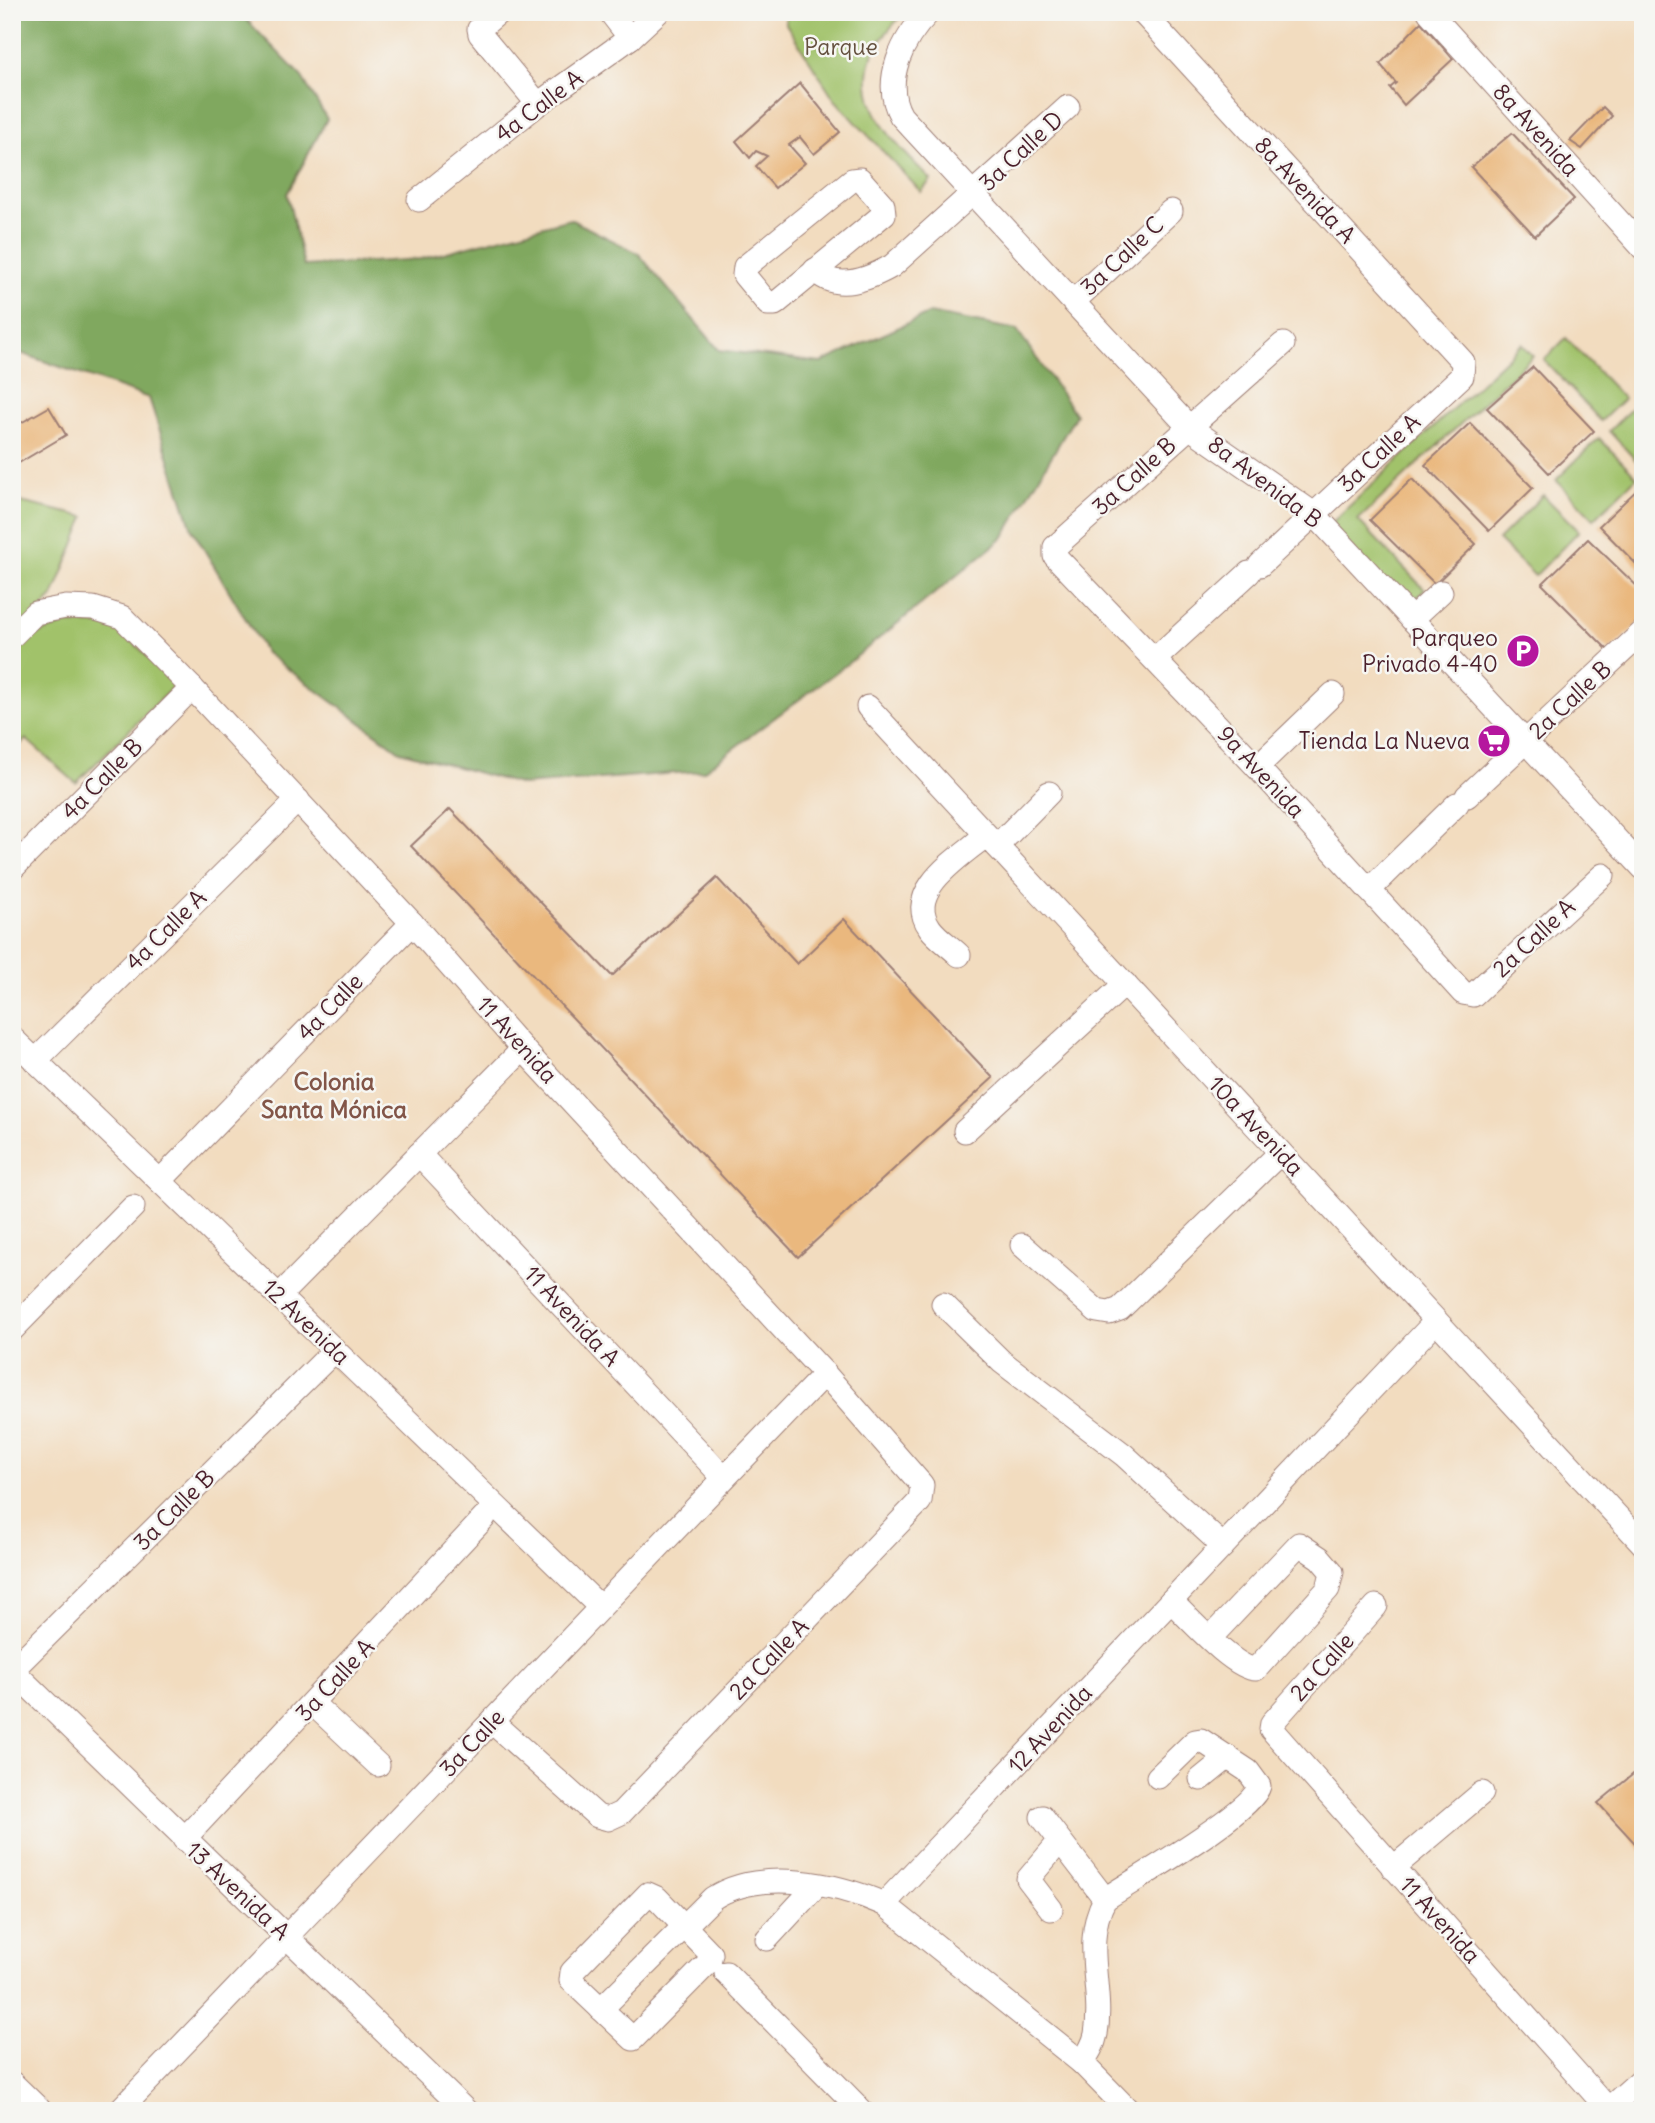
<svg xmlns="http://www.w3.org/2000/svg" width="1655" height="2123" font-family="Delius,sans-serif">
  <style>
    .green { fill: #a1c26b; stroke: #76704b; stroke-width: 2 }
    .forest { fill: #80a85f; stroke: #656445; stroke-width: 2 }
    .building { fill: #eab87e }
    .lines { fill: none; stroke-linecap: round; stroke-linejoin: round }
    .minor-casing { stroke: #9e7e75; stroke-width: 25 }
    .minor { stroke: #fff; stroke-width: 23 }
    .labels { text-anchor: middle; stroke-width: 5; stroke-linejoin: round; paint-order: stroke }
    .park-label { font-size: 23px; fill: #64503e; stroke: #f6f6f2 }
    .street-label { font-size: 23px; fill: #4a1f2b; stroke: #f6f6f2 }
    .poi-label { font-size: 23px; fill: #4a1f2b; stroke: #f6f6f2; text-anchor: end }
    .neighbourhood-label { font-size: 24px; font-weight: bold; fill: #825548; stroke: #f6f6f2 }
  </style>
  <rect width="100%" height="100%" fill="#f6f6f2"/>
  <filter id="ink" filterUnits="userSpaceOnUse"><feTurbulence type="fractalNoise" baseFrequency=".0143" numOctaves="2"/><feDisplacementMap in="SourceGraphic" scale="14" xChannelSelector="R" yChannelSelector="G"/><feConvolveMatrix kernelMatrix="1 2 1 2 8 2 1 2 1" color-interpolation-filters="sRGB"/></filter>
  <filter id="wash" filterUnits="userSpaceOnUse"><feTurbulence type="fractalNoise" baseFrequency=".00686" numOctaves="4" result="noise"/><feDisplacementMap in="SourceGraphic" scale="28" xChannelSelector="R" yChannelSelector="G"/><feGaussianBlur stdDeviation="1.57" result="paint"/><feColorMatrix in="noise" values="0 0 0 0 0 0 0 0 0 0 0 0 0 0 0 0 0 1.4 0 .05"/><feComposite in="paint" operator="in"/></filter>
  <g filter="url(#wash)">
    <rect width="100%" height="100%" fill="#f2dcbf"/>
    <!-- green -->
    <g class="green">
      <path d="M786,12H904C895,24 880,38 874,51C851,106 897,144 931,180L921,192L835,100L786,24Z"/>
      <path d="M1566,338L1624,399L1601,421L1544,360Z"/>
      <path d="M1522,344L1533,356L1358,520L1425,590L1407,608L1328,526Z"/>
      <path d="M1633,407L1643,418V468L1609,431Z"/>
      <path d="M1599,438L1637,477L1594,519L1556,480Z"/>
      <path d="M1543,495L1579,531L1535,576L1498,540Z"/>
      <path d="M12,500L85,517L53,597L12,638Z"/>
      <path d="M66,624H97L122,630L175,685L76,783L26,739L12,752V654L29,637Z"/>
    </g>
    <!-- forest -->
    <path class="forest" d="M12,12H239L302,77L327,119L287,194L304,266L421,259L570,219L638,253L719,350L821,363L930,313L1017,330L1076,415L1003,538L851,661L703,771L522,785L400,751L266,653L192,529L149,398L12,350Z"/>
    <g id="blocks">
      <!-- building -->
      <g class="building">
        <path d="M1421,22L1453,59L1404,105L1390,88L1396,83L1380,64Z"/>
        <path d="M800,83L840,132L814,154L800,137L789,145L805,163L775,188L756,166L767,156L756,151L750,158L736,141Z"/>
        <path d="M1603,107L1612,116L1582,149L1570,141Z"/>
        <path d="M1512,133L1574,199L1535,236L1471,167Z"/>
        <path d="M1533,367L1594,431L1549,473L1487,408Z"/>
        <path d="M49,407L66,435L12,467V428Z"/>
        <path d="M1470,423L1533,488L1489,531L1425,465Z"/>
        <path d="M1412,479L1476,544L1435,584L1370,520Z"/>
        <path d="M1643,484V571L1599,526Z"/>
        <path d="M1588,539L1643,592V619L1609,651L1542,584Z"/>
        <path d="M450,809L612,976L717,878L797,964L844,919L993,1078L798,1257L411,846Z"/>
        <path d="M1643,1766V1852L1598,1803Z"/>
      </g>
    </g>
  </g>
  <g filter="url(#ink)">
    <use href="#blocks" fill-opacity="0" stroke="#9e7e75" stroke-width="2"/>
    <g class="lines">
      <defs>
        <g id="minor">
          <path d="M499,12L479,29L480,34L538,104"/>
          <path d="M610,12L630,38"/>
          <path d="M929,12C903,38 881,81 901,116L1189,427L1314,514L1643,868"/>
          <path d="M1142,12L1463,362L1462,376L1260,565"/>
          <path d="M1429,12L1643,248"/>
          <path d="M860,179L883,205L884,214L775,304H768L744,275L745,267L852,180Z"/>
          <path d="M419,200L538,104L630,38L658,12"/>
          <path d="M815,270C836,293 869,279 892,266L1068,107"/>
          <path d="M1074,301L1171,211"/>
          <path d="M1283,344L1055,547V556L1257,767L1463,993L1473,995L1603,875"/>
          <path d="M1412,619L1441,592"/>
          <path d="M12,636L35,613L66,607L93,608L122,617L192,688L412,923L523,1049L825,1374L922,1485L920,1501L621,1813L608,1819L597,1816L492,1722"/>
          <path d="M1155,659L1249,573"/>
          <path d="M868,707L1643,1544"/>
          <path d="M1257,767L1333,694"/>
          <path d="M1467,796L1643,632"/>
          <path d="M997,846L1049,793"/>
          <path d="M12,869L192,688"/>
          <path d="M1369,890L1457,804"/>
          <path d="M959,955C950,946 937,938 930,928C903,890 961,857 986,835"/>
          <path d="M12,1038L599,1606"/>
          <path d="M35,1061L298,800"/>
          <path d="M965,1131L1125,984"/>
          <path d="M419,1154L724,1478"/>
          <path d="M160,1181L412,923"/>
          <path d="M1022,1245L1097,1311L1109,1313L1120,1309L1280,1153"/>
          <path d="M279,1296L523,1049"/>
          <path d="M943,1304L1002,1362L1124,1455L1223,1546"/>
          <path d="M12,1330L133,1207"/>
          <path d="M335,1350L12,1670L466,2111"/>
          <path d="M1171,1601C1189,1618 1234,1669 1256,1669L1328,1589L1332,1572L1320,1558L1299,1544L1210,1638"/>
          <path d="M1376,1606L1272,1723L1271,1729L1610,2111"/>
          <path d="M313,1704L378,1765"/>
          <path d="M1201,1779L1228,1757"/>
          <path d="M1042,1817L1105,1899"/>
          <path d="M184,1839L484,1518"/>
          <path d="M1393,1868L1482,1793"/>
          <path d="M648,1894L657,1898L711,1954L709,1962L633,2039L577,1986L571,1980L572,1972Z"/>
          <path d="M1051,1909L1028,1879L1060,1841"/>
          <path d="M767,1939L816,1886"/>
          <path d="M726,1973L862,2111"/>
          <path d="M601,2009L713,1898C760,1868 836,1883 884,1904"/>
          <path d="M1082,2063C1088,2054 1094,2045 1096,2034C1104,1989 1081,1942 1105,1899C1132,1881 1253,1812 1259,1786L1248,1771L1201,1740L1195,1741L1158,1777"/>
          <path d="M12,2083L41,2111"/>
          <path d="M1608,2109L1643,2078"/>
          <path d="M119,2111C356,1866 588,1618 825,1374"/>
          <path d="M1129,2111L1082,2063L884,1904L1436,1321"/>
        </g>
      </defs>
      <!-- minor casing -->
      <use href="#minor" class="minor-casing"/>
      <!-- minor -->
      <use href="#minor" class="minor"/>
    </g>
  </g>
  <!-- icons -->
  <defs>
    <symbol id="parking-disc" viewBox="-11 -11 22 22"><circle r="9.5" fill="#b5179e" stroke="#f6f6f2"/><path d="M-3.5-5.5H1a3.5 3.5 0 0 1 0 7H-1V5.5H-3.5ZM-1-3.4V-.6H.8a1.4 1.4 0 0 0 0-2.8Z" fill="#fff"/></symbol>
    <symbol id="supermarket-disc" viewBox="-11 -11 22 22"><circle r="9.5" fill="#b5179e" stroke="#f6f6f2"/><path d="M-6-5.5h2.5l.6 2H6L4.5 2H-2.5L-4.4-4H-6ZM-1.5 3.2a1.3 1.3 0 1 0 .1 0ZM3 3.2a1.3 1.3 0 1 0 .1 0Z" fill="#fff"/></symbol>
  </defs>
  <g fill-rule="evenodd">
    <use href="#parking-disc" x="1504" y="632" width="38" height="38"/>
    <use href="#supermarket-disc" x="1475" y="722" width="38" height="38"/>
  </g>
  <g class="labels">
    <!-- park labels -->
    <g class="park-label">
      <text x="841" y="55">Parque</text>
    </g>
    <!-- street labels -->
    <g class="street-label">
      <text transform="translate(539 106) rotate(-37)" y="8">4a Calle A</text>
      <text transform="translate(1536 130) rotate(48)" y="8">8a Avenida</text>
      <text transform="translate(1021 151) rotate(-43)" y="8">3a Calle D</text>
      <text transform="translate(1305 190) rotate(47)" y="8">8a Avenida A</text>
      <text transform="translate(1122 256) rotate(-43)" y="8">3a Calle C</text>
      <text transform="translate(1379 453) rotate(-43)" y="8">3a Calle A</text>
      <text transform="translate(1134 476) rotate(-42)" y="8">3a Calle B</text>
      <text transform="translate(1265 482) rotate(37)" y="8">8a Avenida B</text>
      <text transform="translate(1570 700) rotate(-43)" y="8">2a Calle B</text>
      <text transform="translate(1261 772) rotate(47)" y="8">9a Avenida</text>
      <text transform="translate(102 779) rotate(-45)" y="8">4a Calle B</text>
      <text transform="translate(166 930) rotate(-45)" y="8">4a Calle A</text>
      <text transform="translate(1534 938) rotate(-43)" y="8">2a Calle A</text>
      <text transform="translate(330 1007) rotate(-46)" y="8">4a Calle</text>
      <text transform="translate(517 1040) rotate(48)" y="8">11 Avenida</text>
      <text transform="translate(1256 1126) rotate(47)" y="8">10a Avenida</text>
      <text transform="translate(572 1316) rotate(47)" y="8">11 Avenida A</text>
      <text transform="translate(306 1322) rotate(44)" y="8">12 Avenida</text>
      <text transform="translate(174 1510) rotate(-45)" y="8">3a Calle B</text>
      <text transform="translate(769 1659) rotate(-46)" y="8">2a Calle A</text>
      <text transform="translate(1322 1667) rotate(-48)" y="8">2a Calle</text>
      <text transform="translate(335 1680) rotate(-47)" y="8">3a Calle A</text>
      <text transform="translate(1050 1729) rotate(-47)" y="8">12 Avenida</text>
      <text transform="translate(472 1743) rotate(-47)" y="8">3a Calle</text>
      <text transform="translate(238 1891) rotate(43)" y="8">13 Avenida A</text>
      <text transform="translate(1440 1920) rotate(48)" y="8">11 Avenida</text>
    </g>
    <!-- poi labels -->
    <g class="poi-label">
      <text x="1498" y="646">Parqueo<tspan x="1498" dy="26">Privado 4-40</tspan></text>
      <text x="1470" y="749">Tienda La Nueva</text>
    </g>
    <!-- neighbourhood labels -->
    <g class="neighbourhood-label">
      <text x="334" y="1090">Colonia<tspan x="334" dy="28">Santa Mónica</tspan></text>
    </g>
  </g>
  <!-- margin -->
  <rect width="1655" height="2123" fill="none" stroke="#f6f6f2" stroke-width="42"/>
</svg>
